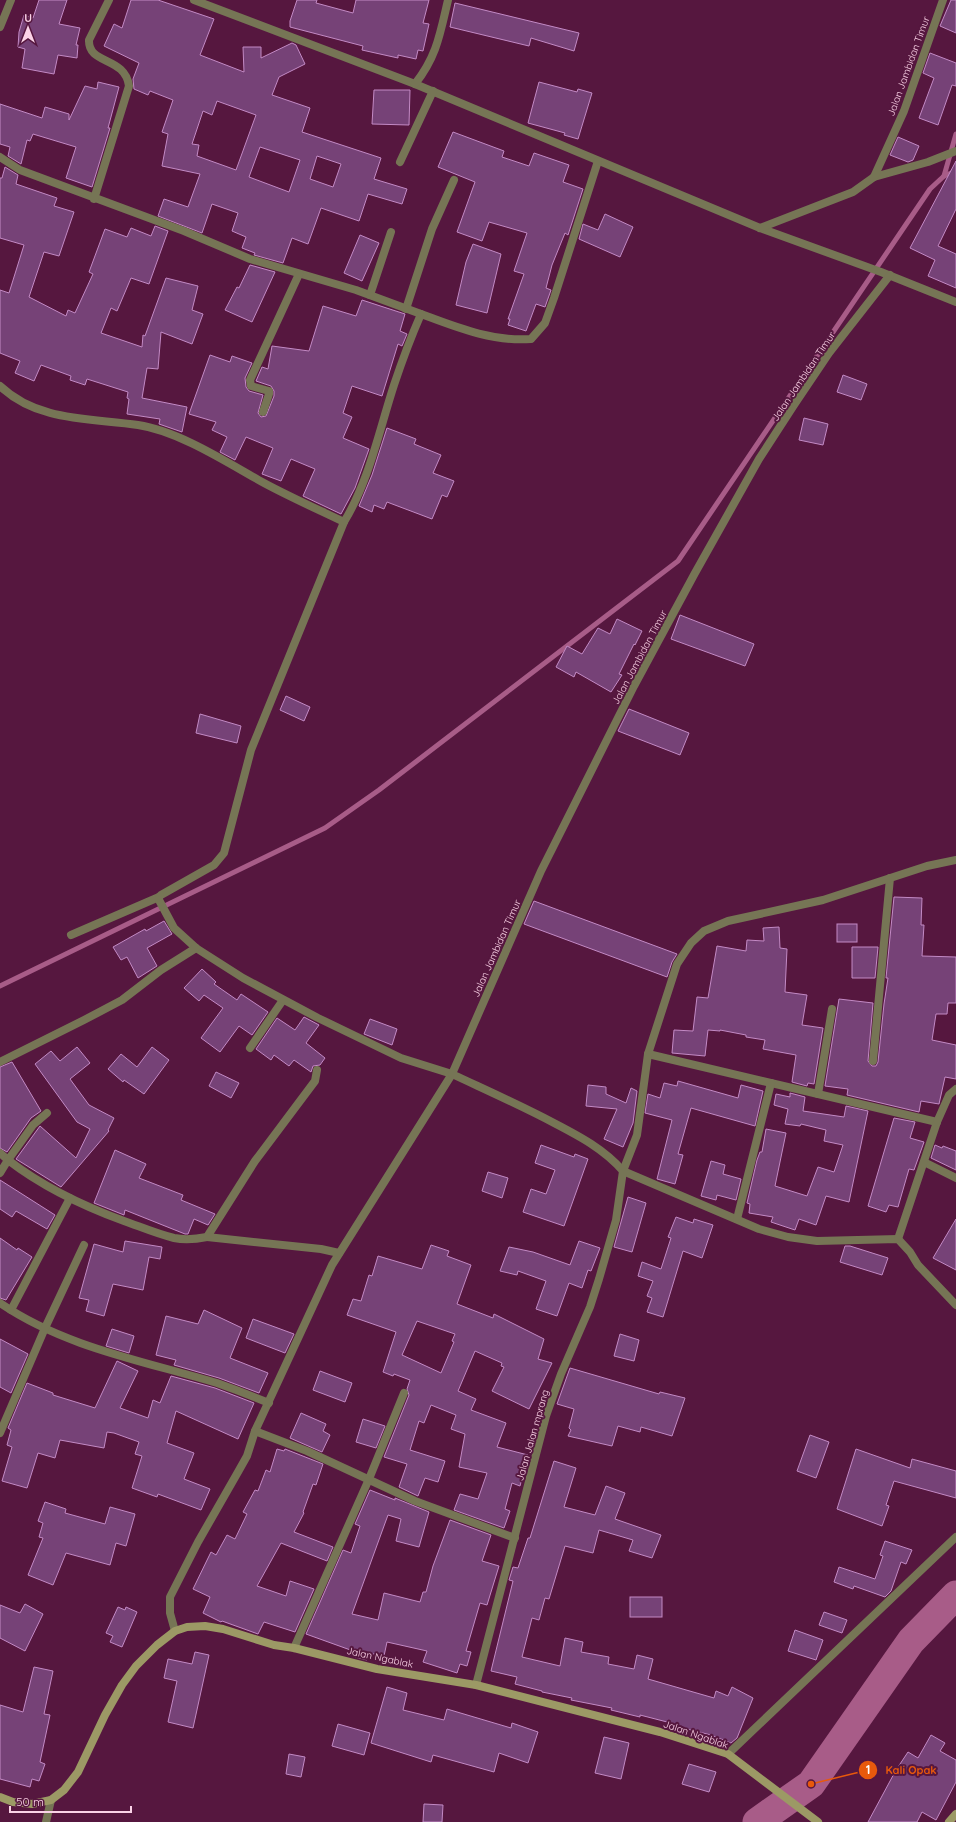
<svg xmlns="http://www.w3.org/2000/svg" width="956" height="1822" font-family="Quicksand,sans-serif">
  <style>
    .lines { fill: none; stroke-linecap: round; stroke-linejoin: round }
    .stream { stroke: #a85c88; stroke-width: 5 }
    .river { stroke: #a85c88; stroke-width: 29 }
    .building { fill: #764277; stroke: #c38ac5; fill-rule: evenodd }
    .lane { stroke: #767555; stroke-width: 8 }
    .street { stroke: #767555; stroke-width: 8 }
    .secondary { stroke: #9c9965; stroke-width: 8 }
    .labels { text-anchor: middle; stroke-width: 4; stroke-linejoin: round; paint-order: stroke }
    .street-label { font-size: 10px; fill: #fbd3e7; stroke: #56173f }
    .leader { fill: none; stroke: #e8590c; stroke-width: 1.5 }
    .callout-dot { fill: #e8590c; stroke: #56173f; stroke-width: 1.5 }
    .mark-label { font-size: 12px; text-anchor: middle; font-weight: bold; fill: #fff }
    .callout-label { font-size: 11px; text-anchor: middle; font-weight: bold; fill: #e8590c; stroke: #56173f; stroke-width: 4; stroke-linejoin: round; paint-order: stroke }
  </style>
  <rect width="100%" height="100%" fill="#56173f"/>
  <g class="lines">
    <!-- stream -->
    <g class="stream">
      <path d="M944,176L956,134"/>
      <path d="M0,986L325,828L379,790L678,561L930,189L944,176L956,171"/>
    </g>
    <!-- river -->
    <path class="river" d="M757,1822L811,1784L911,1641L956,1595"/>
  </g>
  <!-- building -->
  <g class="building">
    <path d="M39,0H67L59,24L80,28L76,45H78L77,58L58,55L54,74L22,68L25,49L18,47L19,32L24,15L33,18Z"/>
    <path d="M131,0H158L214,19L200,55L244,72L243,47H261V58L292,43L296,45L305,64L279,77L272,95L310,108L302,132L381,158L374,179L407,189L402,204L368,194L359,221L321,208L308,244L292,238L283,263L254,255L255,253L242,248L246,237L232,231L238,213L212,204L202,233L158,216L164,199L188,207L200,174L162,166L168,134L162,132L173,100L150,91L148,95L134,89L133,79L139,63L104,46L114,24L122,28ZM217,101L256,115L236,170L197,156L199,145L192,144L203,111L212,115ZM260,147L300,160L289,192L249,177ZM317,156L341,164L333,187L310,179Z"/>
    <path d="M297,0H317L316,3L353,13L356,0H429L423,23L429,24L423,51L418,50L416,59L398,55V58L362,50L363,46L290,27V21Z"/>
    <path d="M951,0H956V33L940,26Z"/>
    <path d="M455,3L579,33L574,51L531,38L529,46L450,27Z"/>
    <path d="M930,53L956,63V86L952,85L938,125L919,118L934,78L923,73Z"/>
    <path d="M98,82L119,87L108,128H110L92,187L66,178L76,147L33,134L30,141L27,140L21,164L8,156L10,147L0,144V104L42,118L45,107L69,114V120L85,86L97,89Z"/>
    <path d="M539,82L577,92L578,89L592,93L578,139L564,135L565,133L528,123Z"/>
    <path d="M374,90H410L409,125L372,124Z"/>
    <path d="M453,132L504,151L502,157L529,166L534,153L569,165L563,182L583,189L568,235L565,233L552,265L546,288L551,290L545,307L536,304L526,331L508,325L510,319H508L524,274L514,271L527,233L489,222L482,241L457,232L475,182L438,167Z"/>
    <path d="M898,137L919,146L913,160L908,162L890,155Z"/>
    <path d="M956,161V209L938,246L956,254V288L928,276L935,260L910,248Z"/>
    <path d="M5,167L18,175L16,184L57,198L54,206L74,212L59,256L44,252L29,297L66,316L68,310L75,313L93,274L89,272L105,229L127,237L131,228L151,236L155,226L168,231L149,284L131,278L117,311L111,308L101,333L142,347L143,335L145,336L166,278L198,286L192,310L203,314L192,344L161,332L158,369L147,368L142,398L187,407L182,432L159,424L160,419L127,414L129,399L127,398L128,392L87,379L85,385L70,380L71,376L41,365L34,381L15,373L20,361L0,353V290L9,293L24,245L0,238V178H2Z"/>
    <path d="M605,214L633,227L620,257L579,239L583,224L598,230Z"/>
    <path d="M360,235L379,243L362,281L344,273Z"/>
    <path d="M473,244L501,254L487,313L456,305L466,262Z"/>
    <path d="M250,265L275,272L252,322L225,310L237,287L239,288Z"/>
    <path d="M362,300L405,314L400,331L407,334L402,346L398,344L382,396L352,386L343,413L352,417L343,438L369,449L355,488L341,514L303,496L315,469L291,459L281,481L262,474L273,448L246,437L235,460L220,452L227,437L212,430L216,422L189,414L210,355L230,362L232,356L252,363L245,378L246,387L249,391L263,395L258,413L261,417L266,416L274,396V391L271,386L256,381L262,367L268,369L272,346L309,351L323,306L356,316Z"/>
    <path d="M843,375L867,384L861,400L837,392Z"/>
    <path d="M804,418L828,424L823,445L799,440Z"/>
    <path d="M387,428L416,439L414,444L441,455L433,473L454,481L447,497L442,495L432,519L387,502L384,509L374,505L372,512L359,506L372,475Z"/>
    <path d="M680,615L754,644L745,666L671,639Z"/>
    <path d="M617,619L642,631L635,645L634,644L619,674L622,675L611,692L576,672L574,677L556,667L567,646L582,654L598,628L610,634Z"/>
    <path d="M286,696L310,707L304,721L280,710Z"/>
    <path d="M629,709L689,733L680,755L618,731Z"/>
    <path d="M200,714L241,726L237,743L196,733Z"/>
    <path d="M894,897L922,898L921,925H924L922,956L956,957V1003H948L947,1014H936L932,1040L956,1045V1079L945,1077L939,1104L921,1101L919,1112L847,1095L848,1089L825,1086L839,999L873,1003L868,1061L872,1066H876L878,1062L884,1004L888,978H886Z"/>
    <path d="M534,901L677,954L672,962L667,977L524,924Z"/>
    <path d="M164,921L172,934L147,948L157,966L138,978L127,957L121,960L113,947L145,929L146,931Z"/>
    <rect x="837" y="924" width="20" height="18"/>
    <path d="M779,927L780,948L787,949L785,992L807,995L802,1025L823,1028L814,1084L808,1083L807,1086L792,1082L796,1055L763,1049L765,1040L746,1037V1035L720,1030V1031L708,1030L705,1056L672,1053L674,1030L693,1031L697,997L708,998L717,946L746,951L747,940L764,941L763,928Z"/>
    <path d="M852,947H878L875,978H852Z"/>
    <path d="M202,969L216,982L214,984L237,1000L241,994L268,1012L252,1035L239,1026L220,1052L201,1038L223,1008L204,995L199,1001L184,988Z"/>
    <path d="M304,1017L319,1025L306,1043L325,1058L320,1065L313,1066L311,1072L294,1060L289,1066L274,1055L271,1060L256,1049L277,1018L295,1030Z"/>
    <path d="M370,1019L397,1029L392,1045L364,1034Z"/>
    <path d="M77,1047L90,1063L70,1079L89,1105L114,1118L108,1130L109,1131L61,1187L16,1159L40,1126L76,1158L90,1129L77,1122L35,1064L51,1051L60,1061Z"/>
    <path d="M152,1047L169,1060L144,1094L124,1080L123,1082L108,1069L121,1054L137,1067Z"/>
    <path d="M12,1062L41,1111L31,1118L7,1152L0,1148V1067Z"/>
    <path d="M216,1072L239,1083L231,1098L209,1086Z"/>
    <path d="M678,1081L738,1098L741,1085L763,1091L755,1126L691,1108L678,1154L683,1155L675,1184L657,1179L672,1120L645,1113L648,1094L660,1098L664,1083L677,1086Z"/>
    <path d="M588,1085L606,1087V1094L626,1103L631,1088L637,1091L633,1123L623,1147L604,1139L617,1109L586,1106Z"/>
    <path d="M790,1093L805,1097L803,1111L844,1117L846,1106L868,1111L849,1202L826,1196L816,1225L799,1219L795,1230L771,1222L773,1217L749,1213L750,1204L747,1203L757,1160L760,1152H762L766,1129L786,1133L775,1186L807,1196L818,1167L834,1172L843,1145L824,1141L826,1130L801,1124L800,1126L785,1124L788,1109L774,1105L776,1094L790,1097Z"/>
    <path d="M894,1118L915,1122L910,1138L924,1142L914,1170L909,1169L898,1207L889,1205L886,1212L868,1206Z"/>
    <path d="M541,1145L574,1157L575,1154L588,1159L564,1226L523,1212L531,1189L546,1194L555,1170L535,1163Z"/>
    <path d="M935,1145L942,1148L943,1146L956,1151V1170L931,1158Z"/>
    <path d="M115,1150L146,1164L139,1178L183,1195L181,1200L215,1214L208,1225L194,1219L188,1234H185L125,1210L124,1215L94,1203Z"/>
    <path d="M711,1161L725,1165L723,1174L741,1179L736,1200L717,1195L716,1200L701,1196Z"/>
    <path d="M488,1172L508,1178L502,1198L482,1191Z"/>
    <path d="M0,1180L55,1215L47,1229L16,1211L12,1217L0,1209Z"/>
    <path d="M628,1197L646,1203L632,1252L614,1247Z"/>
    <path d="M676,1217L693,1223L694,1219L713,1225L702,1258L683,1251L663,1317L647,1312L652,1298L647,1296L653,1281L638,1276L642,1262L661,1269L671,1238L668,1237Z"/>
    <path d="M956,1219V1270L933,1258Z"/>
    <path d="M0,1238L17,1250L18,1248L32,1257L6,1300L0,1298Z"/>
    <path d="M125,1241L162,1247L160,1259L149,1257L143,1290L113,1284L104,1316L86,1311L89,1300L79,1298L94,1244L123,1252Z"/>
    <path d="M579,1241L600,1248L591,1271L588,1270L582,1288L569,1283L557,1316L536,1309L546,1281L518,1271L517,1275L500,1271L509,1247L533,1252L570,1265Z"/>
    <path d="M431,1245L449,1251L447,1256L471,1265L457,1304L493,1318L494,1314L544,1339L538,1359L552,1363L529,1409L492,1391L504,1367L501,1366L502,1363L475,1351L458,1391L476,1399L471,1410L506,1423L497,1447L528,1455L520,1486L512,1483L505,1509L510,1511L504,1528L454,1510L460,1494L478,1499L487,1473L459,1467L465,1434L451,1429L456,1415L431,1405L424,1423L419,1421L410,1450L445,1461L438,1482L425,1478L418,1496L399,1487L407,1464L384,1457L409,1395L407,1389L410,1380L394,1374L393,1376L383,1372L396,1332L347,1315L353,1299L361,1301L369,1275L372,1276L378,1256L422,1269ZM417,1321L455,1334L452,1341L454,1342L441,1373L402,1355Z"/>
    <path d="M845,1246H850L888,1258L882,1275L840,1262Z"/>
    <path d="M204,1310L242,1328L230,1358L268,1373L259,1393L219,1378L174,1365L176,1360L156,1355L166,1316L198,1324Z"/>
    <path d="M253,1319L294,1334L285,1353L246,1338Z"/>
    <path d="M112,1329L134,1336L129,1353L106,1346Z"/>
    <path d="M620,1334L639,1340L634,1361L614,1356Z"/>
    <path d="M0,1339L28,1354L11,1393L0,1387Z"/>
    <path d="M117,1361L138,1371L120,1408L148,1418L153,1400L160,1403L171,1376L215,1388L254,1403L238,1439L176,1411L167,1443L194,1453L184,1479L210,1489L201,1510L158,1494L157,1497L132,1488L142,1456L135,1454L139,1442L114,1433L107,1432L104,1448L60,1440L55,1458L38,1453L27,1488L2,1481L12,1447L7,1445L11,1430L8,1428L27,1383L53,1393V1395L95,1408Z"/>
    <path d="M570,1368L659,1394L660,1392L685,1398L672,1436L641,1427L640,1432L618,1426L612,1446L568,1436L571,1430L569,1428L574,1409L557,1404Z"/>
    <path d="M320,1371L352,1383L345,1402L313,1390Z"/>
    <path d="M301,1413L326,1424L323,1431L330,1435L322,1452L290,1438Z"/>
    <path d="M363,1419L385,1426L376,1448L356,1442Z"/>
    <path d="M810,1435L829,1442L816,1478L797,1471Z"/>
    <path d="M277,1449L284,1451L285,1449L323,1464L316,1485L313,1484L303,1512L304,1513L294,1532L333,1547L327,1561L281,1543L257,1586L286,1596L290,1581L314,1589L295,1632L264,1622L258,1634L222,1621L221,1622L203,1613L210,1597L193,1589L211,1552L216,1555L227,1535L235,1539L247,1514L243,1512L255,1490L258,1491L266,1470L270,1472Z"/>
    <path d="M856,1449L910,1468L912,1459L956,1471V1498L894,1481L886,1505L889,1506L882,1526L837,1509Z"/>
    <path d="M554,1461L576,1468L564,1507L595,1515L606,1486L625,1493L615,1519L661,1535L652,1558L629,1551L633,1540L599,1530L593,1553L565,1546L549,1599L545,1598L539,1620L532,1618L522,1657L560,1666L565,1638L583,1642L581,1652L609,1657L608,1664L634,1669L637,1655L653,1659L648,1679L714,1698L716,1691L728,1696L732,1687L753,1698L737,1738L731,1743L711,1735L671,1725V1723L640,1715V1717L611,1710L612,1708L571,1700L572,1698L542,1692V1691L515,1684L517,1677L491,1671L513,1581L509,1580L513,1567L518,1568L528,1538H530Z"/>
    <path d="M370,1490L395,1500V1498L429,1512L419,1547L396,1541L401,1519L388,1515L352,1614L378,1620L384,1593L420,1602L423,1592H426L433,1566L450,1520L491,1535L482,1561L499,1566L487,1605L480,1603L466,1651L471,1652L467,1666L460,1664L457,1673L423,1662L427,1651L387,1642L384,1656L369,1653L367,1660L355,1657L356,1652L306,1634L343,1550L351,1553L360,1526L355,1524Z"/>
    <path d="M45,1502L66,1509L65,1513L105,1524L110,1507L135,1514L126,1546L116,1543L110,1565L66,1553L53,1585L28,1575L43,1538L39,1537L43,1523L38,1521Z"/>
    <path d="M885,1541L912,1550L906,1564L901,1562L891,1591L885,1597L854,1586L853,1589L834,1582L839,1567L875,1579L883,1556L880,1555Z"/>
    <rect x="630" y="1597" width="32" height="20"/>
    <path d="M25,1604L43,1614L25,1651L0,1638V1605L20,1613Z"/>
    <path d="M118,1607L125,1610L126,1607L137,1612L122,1647L110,1642L113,1636L106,1633Z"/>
    <path d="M824,1612L847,1620L842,1633L819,1625Z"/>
    <path d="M795,1630L823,1640L816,1660L788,1651Z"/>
    <path d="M195,1652L209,1655L193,1728L168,1722L177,1681L164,1678L168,1659L192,1664Z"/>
    <path d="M34,1667L53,1671L44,1714L50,1715L40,1762L45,1764L39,1781L32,1779L30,1787L0,1779V1705L23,1712Z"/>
    <path d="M387,1687L407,1693L403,1710L444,1720L447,1709L511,1728L512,1723L538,1732L528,1763L499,1753L494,1772L433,1755L431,1762L371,1743Z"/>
    <path d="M338,1724L370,1733L364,1755L332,1746Z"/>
    <path d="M931,1735L945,1743L940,1751L956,1760V1782L936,1820L922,1812L917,1822H868L896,1770L908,1752L918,1758Z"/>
    <path d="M604,1737L629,1743L621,1779L595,1773Z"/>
    <path d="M289,1754L305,1757L301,1777L286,1774Z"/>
    <path d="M689,1764L716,1772L709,1792L682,1784Z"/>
    <path d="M424,1804L443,1805L442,1822H423Z"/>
  </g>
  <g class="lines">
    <!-- lane -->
    <g class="lane">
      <path d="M406,309L432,229L454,180"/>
      <path d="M71,935L159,897"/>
      <path d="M250,1048L283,1000"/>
      <path d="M11,1310L70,1198"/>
    </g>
    <!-- street -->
    <g class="street">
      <path d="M194,0L415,84L760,228L881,272L956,302"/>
      <path d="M0,27L11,0"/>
      <path d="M415,84C437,56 440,34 448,0"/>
      <path d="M0,157L20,170L184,231L250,259L356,290L421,314C411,337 402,361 394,385C379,431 369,481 344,522L251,750L224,853L214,865L161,895L159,897V900L174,928L196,948L243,978L318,1018L401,1058L452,1074L332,1265L255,1431L247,1456L238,1472L198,1542L170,1597V1613L175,1631"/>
      <path d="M400,162L433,91"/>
      <path d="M874,177L928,162L956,151"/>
      <path d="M94,199L129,86C125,56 88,65 89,40L109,0"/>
      <path d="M760,228L853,192L874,177L904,111L943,0"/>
      <path d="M890,275L829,353L794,405L759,459L695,573L634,686L541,871L452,1074C486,1090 520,1105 554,1123C579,1136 604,1149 623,1171L759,1229L788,1237L817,1241L898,1239L910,1252L918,1265L956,1305"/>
      <path d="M370,295L391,232"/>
      <path d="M421,314C456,327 492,342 531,339L545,323L554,298L598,161"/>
      <path d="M0,386C38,422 90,418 138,425C179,431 228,463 264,483C290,497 317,509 344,522"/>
      <path d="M263,412L269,394V391L251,386L250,380L299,274"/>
      <path d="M648,1054L937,1122"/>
      <path d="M873,1061L890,878"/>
      <path d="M0,1062L84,1020L122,1000L161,970L196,948"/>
      <path d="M818,1094L832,1009"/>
      <path d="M0,1153L8,1160L33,1125L47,1113"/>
      <path d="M924,1162L956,1178"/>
      <path d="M0,1173L8,1160C43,1187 83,1206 124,1221C141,1227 157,1234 174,1238C184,1240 197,1239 207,1237L255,1161L315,1081L317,1070"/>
      <path d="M737,1219L771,1083"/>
      <path d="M207,1237L321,1249L339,1253"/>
      <path d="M898,1239L937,1122L949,1095L956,1089"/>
      <path d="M0,1303C64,1347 144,1361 217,1383C234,1389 252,1396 269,1403"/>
      <path d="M255,1431L307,1451L415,1501L515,1538"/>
      <path d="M0,1433L45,1328L84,1245"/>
      <path d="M294,1648L369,1479L404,1393"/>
      <path d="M476,1685L546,1416L561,1374L590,1307L599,1279L616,1220L623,1171L637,1135L648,1054L677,964L691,943L704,931L728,921L823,900L927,866L956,860"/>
      <path d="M728,1754L956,1537"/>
      <path d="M46,1822L51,1800"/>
    </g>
    <!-- secondary -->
    <g class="secondary">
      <path d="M0,1797L13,1802L32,1804L51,1800L64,1790L78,1772L105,1715L122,1685L136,1666L157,1645L175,1631L187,1627L205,1626L223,1629L274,1645L294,1648L377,1669L476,1685L660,1732L728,1754L818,1822"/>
      <path d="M949,1822L956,1814"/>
    </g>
  </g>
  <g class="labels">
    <!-- street labels -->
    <g class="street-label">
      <text transform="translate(908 66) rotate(-70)" y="4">Jalan Jambidan Timur</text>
      <text transform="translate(803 376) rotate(-56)" y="4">Jalan Jambidan Timur</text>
      <text transform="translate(639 657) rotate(-62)" y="4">Jalan Jambidan Timur</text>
      <text transform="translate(496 948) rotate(-66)" y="4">Jalan Jambidan Timur</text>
      <text transform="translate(532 1435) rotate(-74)" y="4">Jalan Jalan mprang</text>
      <text transform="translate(380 1657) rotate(12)" y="4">Jalan Ngablak</text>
      <text transform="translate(696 1734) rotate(19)" y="4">Jalan Ngablak</text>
    </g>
  </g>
  <!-- callouts -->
  <path class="leader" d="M811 1784L868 1770"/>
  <g class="callout-dot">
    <circle cx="811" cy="1784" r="4"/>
    <circle cx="868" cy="1770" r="10"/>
  </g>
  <g class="mark-label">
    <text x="868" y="1774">1</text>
  </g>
  <g class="callout-label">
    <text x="911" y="1774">Kali Opak</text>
  </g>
  <!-- north arrow -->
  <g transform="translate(28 28)" stroke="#56173f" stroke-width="3" paint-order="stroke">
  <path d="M0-3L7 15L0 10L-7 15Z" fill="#fbd3e7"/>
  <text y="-6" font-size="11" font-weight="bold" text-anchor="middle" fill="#fbd3e7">U</text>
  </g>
  <!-- scale -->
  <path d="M10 1806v6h121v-6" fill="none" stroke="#fbd3e7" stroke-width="2"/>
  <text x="16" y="1806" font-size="12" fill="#fbd3e7" stroke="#56173f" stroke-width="3" paint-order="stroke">50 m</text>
</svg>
